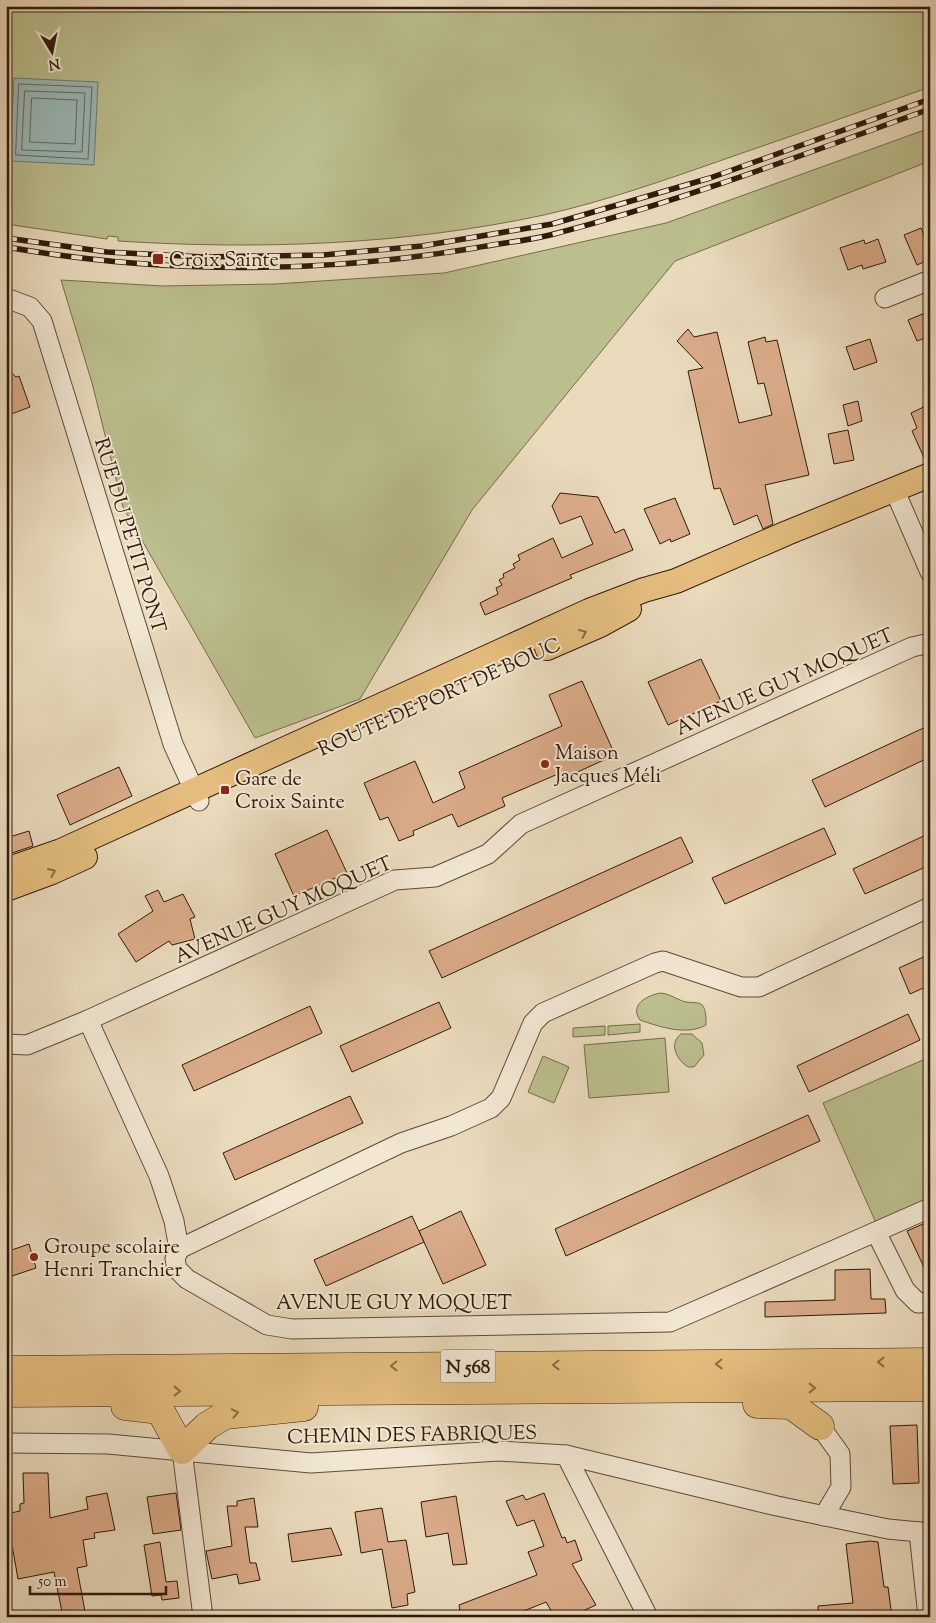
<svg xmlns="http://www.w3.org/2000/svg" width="936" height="1623" font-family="'Sorts Mill Goudy',serif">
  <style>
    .green { fill: #bbbe8d; stroke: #766c4b }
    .water { fill: #99b9b8; stroke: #6f7972 }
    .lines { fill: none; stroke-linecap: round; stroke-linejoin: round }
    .shore { stroke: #646a60; stroke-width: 1 }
    .building { fill: #daab88; stroke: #301a09 }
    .minor-casing { stroke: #5e4a36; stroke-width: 21 }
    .major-casing { stroke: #301a09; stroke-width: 26 }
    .highway-casing { stroke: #301a09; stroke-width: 29 }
    .minor { stroke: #f1e7d3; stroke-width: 19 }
    .major { stroke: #e4bd7e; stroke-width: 24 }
    .highway { stroke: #e4bd7e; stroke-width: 28 }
    .rail-casing { stroke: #301a09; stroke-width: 5.5 }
    .rail { stroke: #f1e7d3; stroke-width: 4; stroke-dasharray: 11; stroke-linecap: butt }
    .oneway { stroke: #8a6c44 }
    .poi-dot { fill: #8f2418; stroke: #f1e7d3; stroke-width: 2 }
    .labels { text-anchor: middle; stroke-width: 4; stroke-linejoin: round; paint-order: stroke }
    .shield { fill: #f1e7d3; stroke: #6a5846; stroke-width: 1 }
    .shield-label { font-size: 19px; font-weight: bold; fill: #301a09 }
    .poi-label { font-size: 20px; fill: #301a09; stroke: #f1e7d3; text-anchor: start }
    .street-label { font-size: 20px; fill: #301a09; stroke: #f1e7d3 }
  </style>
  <rect width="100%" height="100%" fill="#e9dabc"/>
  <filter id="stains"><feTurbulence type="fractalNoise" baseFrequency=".004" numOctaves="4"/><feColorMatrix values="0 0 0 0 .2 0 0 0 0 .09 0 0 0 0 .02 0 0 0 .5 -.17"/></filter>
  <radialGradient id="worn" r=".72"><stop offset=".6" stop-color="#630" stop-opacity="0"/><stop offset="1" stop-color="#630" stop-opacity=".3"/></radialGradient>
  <!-- green -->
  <g class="green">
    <path d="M6,6H930V87C862,111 795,135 728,158C668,179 606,201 544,215C404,245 260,250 118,241V237L108,236L107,239L6,224Z"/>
    <path d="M930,128V161L675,261L472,510L360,699L255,738L123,507L92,383L61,280L162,286L275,284L444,273L666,223Z"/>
    <path d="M661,993C669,994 673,997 680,1000C694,1007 707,993 706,1025C687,1036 660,1027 640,1020C629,1005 647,995 661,993Z"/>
    <path d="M640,1024V1032L608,1035V1026Z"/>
    <path d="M605,1026V1035L573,1037V1028Z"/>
    <path d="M681,1034H692L702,1043L704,1055L694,1067H688C677,1060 668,1044 681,1034Z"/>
    <path d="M665,1038L669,1092L589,1098L584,1045Z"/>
    <path d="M543,1056L569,1067L554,1103L528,1092Z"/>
    <path d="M930,1057V1200L876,1223L823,1103Z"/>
  </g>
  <!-- water -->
  <path class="water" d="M14,78L98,82L94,165L10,161Z"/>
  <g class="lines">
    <!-- shore -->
    <g class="shore">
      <path d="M19,84L92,87L88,159L16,155Z"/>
      <path d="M25,91L85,93L82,152L22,150Z"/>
      <path d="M32,98L77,100L75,144L30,142Z"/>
    </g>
  </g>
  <!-- building -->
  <g class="building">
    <path d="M921,228L924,235L930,233V259L917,265L904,235Z"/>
    <path d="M878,239L886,262L863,269L862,265L848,270L840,248L864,240L865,244Z"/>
    <path d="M930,311V336L917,341L908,320Z"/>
    <path d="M688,329L694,337L717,332L739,423L772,415L764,383L758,384L748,342L765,337L766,342L777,340L809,475L765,485L773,524L763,529L757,515L734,525L720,488L714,489L688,371L703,368L677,341Z"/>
    <path d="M870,339L877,362L854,370L846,347Z"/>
    <path d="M6,368L16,377L19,376L30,407L6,416Z"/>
    <path d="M858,401L862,421L848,426L843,405Z"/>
    <path d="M930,404V462H926L912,431L917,428L911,413Z"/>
    <path d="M848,430L854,460L834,464L828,434Z"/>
    <path d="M560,493L598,497L615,533L624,529L633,550L570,575L572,578L485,615L480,603L498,594L496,588L502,585L499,580L504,577L503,574L515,568L513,564L520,560L518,555L553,538L562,558L593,544L581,516L560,524L552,506Z"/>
    <path d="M675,498L690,534L671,542L670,539L660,544L644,509Z"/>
    <path d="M701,659L721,701L668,725L648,682Z"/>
    <path d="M582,681L615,755L560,780L558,774L502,798L505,806L458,827L452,814L413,831L414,835L399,841L388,817L380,820L364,783L415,761L433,803L465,788L459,772L562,726L549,695Z"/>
    <path d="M930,725V757L825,807L812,780Z"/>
    <path d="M119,767L132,796L70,825L57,795Z"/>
    <path d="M824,828L836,854L725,904L712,878Z"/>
    <path d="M327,830L347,873L294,896L275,854Z"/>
    <path d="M29,831L33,846L6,855V838Z"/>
    <path d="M930,833V865L865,894L853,869Z"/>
    <path d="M681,837L693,862L442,978L429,951Z"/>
    <path d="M158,890L164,902L183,894L195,917L190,919L195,939L172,945L169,941L136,962L118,934L153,911L145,896Z"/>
    <path d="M930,954V985L910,994L899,968Z"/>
    <path d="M439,1002L451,1028L352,1072L340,1046Z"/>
    <path d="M310,1006L322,1033L194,1091L182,1065Z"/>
    <path d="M908,1014L920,1040L809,1092L797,1066Z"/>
    <path d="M350,1096L363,1123L235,1180L223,1153Z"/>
    <path d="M808,1115L820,1141L566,1256L555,1229Z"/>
    <path d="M461,1211L486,1265L443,1284L419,1231Z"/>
    <path d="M412,1216L424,1242L326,1286L314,1260Z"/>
    <path d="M930,1221V1280L907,1231Z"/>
    <path d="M29,1244L36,1268L6,1278V1252Z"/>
    <path d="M870,1269L871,1299H885L886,1313L765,1317V1302L835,1300V1270Z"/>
    <path d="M917,1425L919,1483L893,1484L890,1426Z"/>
    <path d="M23,1473H48L50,1518L88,1509L86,1497L107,1493L115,1530L94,1533L95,1538L83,1540L87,1566L77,1568L86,1617H63L54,1572L18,1579L12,1545L10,1546L9,1541L6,1542V1514L20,1511V1504L24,1503Z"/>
    <path d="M176,1493L181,1530L153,1534L147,1497Z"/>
    <path d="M544,1493L562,1538L565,1537L567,1543L575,1540L582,1560L572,1564L596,1605L585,1610L587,1617H555L546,1602L509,1617H461L459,1605L537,1575L528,1552L544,1546L534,1520L517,1526L506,1501L523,1495L526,1500Z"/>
    <path d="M456,1496L467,1564L453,1565L448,1533L426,1537L421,1502Z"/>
    <path d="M254,1498L258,1527H245L250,1563H256L260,1580L239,1584L237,1574L212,1579L206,1551L232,1546L227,1506H237V1501Z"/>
    <path d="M382,1508L388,1542L406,1540L415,1592L407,1594L408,1605L392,1608L382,1549L361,1553L355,1512Z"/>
    <path d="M331,1528L342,1555L292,1562L288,1534Z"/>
    <path d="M870,1541L878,1542L884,1587H888L892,1617H818V1606L853,1603L846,1544Z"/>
    <path d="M160,1542L166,1582L177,1581L179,1598L162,1600L161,1595L152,1596L144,1545Z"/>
  </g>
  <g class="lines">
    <defs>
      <g id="minor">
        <path d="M6,298L30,307L42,321L173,744L199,801"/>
        <path d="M885,298L930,280"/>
        <path d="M894,489L930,572"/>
        <path d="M88,1020L395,880L435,877L488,854L521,824L912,647L930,643"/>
        <path d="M6,1044L27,1045L88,1020L159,1176L174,1221L179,1249L175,1259L177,1269L187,1279L267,1325L292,1329L670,1322L930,1208"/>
        <path d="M876,1232L905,1290L918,1303L930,1302"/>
        <path d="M179,1249L401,1143L451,1126L491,1108L501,1098L533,1023L543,1013L655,963L663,961L741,987H759L930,907"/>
        <path d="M820,1426L840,1454L841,1487L824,1516"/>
        <path d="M6,1443L108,1444L311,1463L498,1451L566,1455L777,1506L888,1529L930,1533"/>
        <path d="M182,1450L203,1617"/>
        <path d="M566,1455L648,1617"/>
        <path d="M919,1532L928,1617"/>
      </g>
      <g id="major">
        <path d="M547,648L600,625L629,609"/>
        <path d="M6,870L61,851L589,611L644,590L676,581L787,533L930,475"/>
        <path d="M6,889L52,872L85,857"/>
      </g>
      <g id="highway">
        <path d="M6,1370L930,1362"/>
        <path d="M6,1393L930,1387"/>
        <path d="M757,1404L791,1405L820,1426"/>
        <path d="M125,1406L160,1410L182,1450L207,1426L225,1415L304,1407"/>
      </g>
    </defs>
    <!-- minor casing -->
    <use href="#minor" class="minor-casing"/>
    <!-- major casing -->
    <use href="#major" class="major-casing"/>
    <!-- highway casing -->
    <use href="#highway" class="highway-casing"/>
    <!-- minor -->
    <use href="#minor" class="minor"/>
    <!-- major -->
    <use href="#major" class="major"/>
    <!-- highway -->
    <use href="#highway" class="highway"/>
    <defs>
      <g id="rail">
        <path d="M6,238L107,252L203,257L323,255L422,246L552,224L710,178L930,99"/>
        <path d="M6,247C161,274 321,274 475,248C500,243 526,241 550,235C680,202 804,154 930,109"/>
      </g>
    </defs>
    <!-- rail casing -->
    <use href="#rail" class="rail-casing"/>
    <!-- rail -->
    <use href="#rail" class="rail"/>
  </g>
  <!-- one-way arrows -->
  <defs><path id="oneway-chevron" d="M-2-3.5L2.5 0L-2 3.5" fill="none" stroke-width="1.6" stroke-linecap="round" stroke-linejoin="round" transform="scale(1.25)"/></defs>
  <g class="oneway">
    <use href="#oneway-chevron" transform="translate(583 633) rotate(-24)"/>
    <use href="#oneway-chevron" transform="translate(52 872) rotate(-23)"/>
    <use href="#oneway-chevron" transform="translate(881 1362) rotate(180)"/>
    <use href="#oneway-chevron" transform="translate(719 1364) rotate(179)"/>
    <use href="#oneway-chevron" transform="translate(556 1365) rotate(179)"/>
    <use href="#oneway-chevron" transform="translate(394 1366) rotate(179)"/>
    <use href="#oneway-chevron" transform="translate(812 1388)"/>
    <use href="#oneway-chevron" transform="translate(177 1391) rotate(-1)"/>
    <use href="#oneway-chevron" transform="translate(235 1413) rotate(-11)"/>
  </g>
  <!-- markers -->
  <g class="poi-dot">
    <rect x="152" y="253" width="12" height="12" rx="2.5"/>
    <circle cx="545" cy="764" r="5"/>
    <rect x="220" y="785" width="10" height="10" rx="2.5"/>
    <circle cx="34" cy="1257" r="5"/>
  </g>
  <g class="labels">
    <!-- shield labels -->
    <rect class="shield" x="440.5" y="1349.5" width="55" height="33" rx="4"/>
    <g class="shield-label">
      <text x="468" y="1373">N 568</text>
    </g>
    <!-- poi labels -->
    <g class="poi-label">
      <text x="169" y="266">Croix Sainte</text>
      <text x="555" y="759">Maison<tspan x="555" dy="23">Jacques Méli</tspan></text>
      <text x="235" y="785">Gare de<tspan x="235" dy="23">Croix Sainte</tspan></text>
      <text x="44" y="1253">Groupe scolaire<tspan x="44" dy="23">Henri Tranchier</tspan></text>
    </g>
    <!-- street labels -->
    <g class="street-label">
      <text transform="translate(131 535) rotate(73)" y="7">RUE DU PETIT PONT</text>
      <text transform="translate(784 681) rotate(-24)" y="7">AVENUE GUY MOQUET</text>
      <text transform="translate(439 696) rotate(-24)" y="7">ROUTE DE PORT DE BOUC</text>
      <text transform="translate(283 909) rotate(-24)" y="7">AVENUE GUY MOQUET</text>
      <text x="394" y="1309">AVENUE GUY MOQUET</text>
      <text transform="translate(412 1434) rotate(-1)" y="7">CHEMIN DES FABRIQUES</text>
    </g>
  </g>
  <!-- margin -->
  <rect width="936" height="1623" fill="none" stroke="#e9dabc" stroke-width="25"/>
  <rect x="8" y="8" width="921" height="1608" fill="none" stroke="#301a09" stroke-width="2.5"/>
  <rect x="12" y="12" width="911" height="1598" fill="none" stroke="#301a09"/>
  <!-- north arrow -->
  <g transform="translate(52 52) rotate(170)" stroke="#f1e7d3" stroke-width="4" paint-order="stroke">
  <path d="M0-4L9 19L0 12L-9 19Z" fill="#301a09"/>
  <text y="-8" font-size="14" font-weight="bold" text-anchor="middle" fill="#301a09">N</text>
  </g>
  <!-- scale -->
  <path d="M30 1586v8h136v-8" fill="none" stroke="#301a09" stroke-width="2.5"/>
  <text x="38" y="1586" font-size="15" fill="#301a09" stroke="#f1e7d3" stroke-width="4" paint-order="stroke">50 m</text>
  <rect width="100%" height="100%" filter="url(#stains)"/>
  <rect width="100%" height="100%" fill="url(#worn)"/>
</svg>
